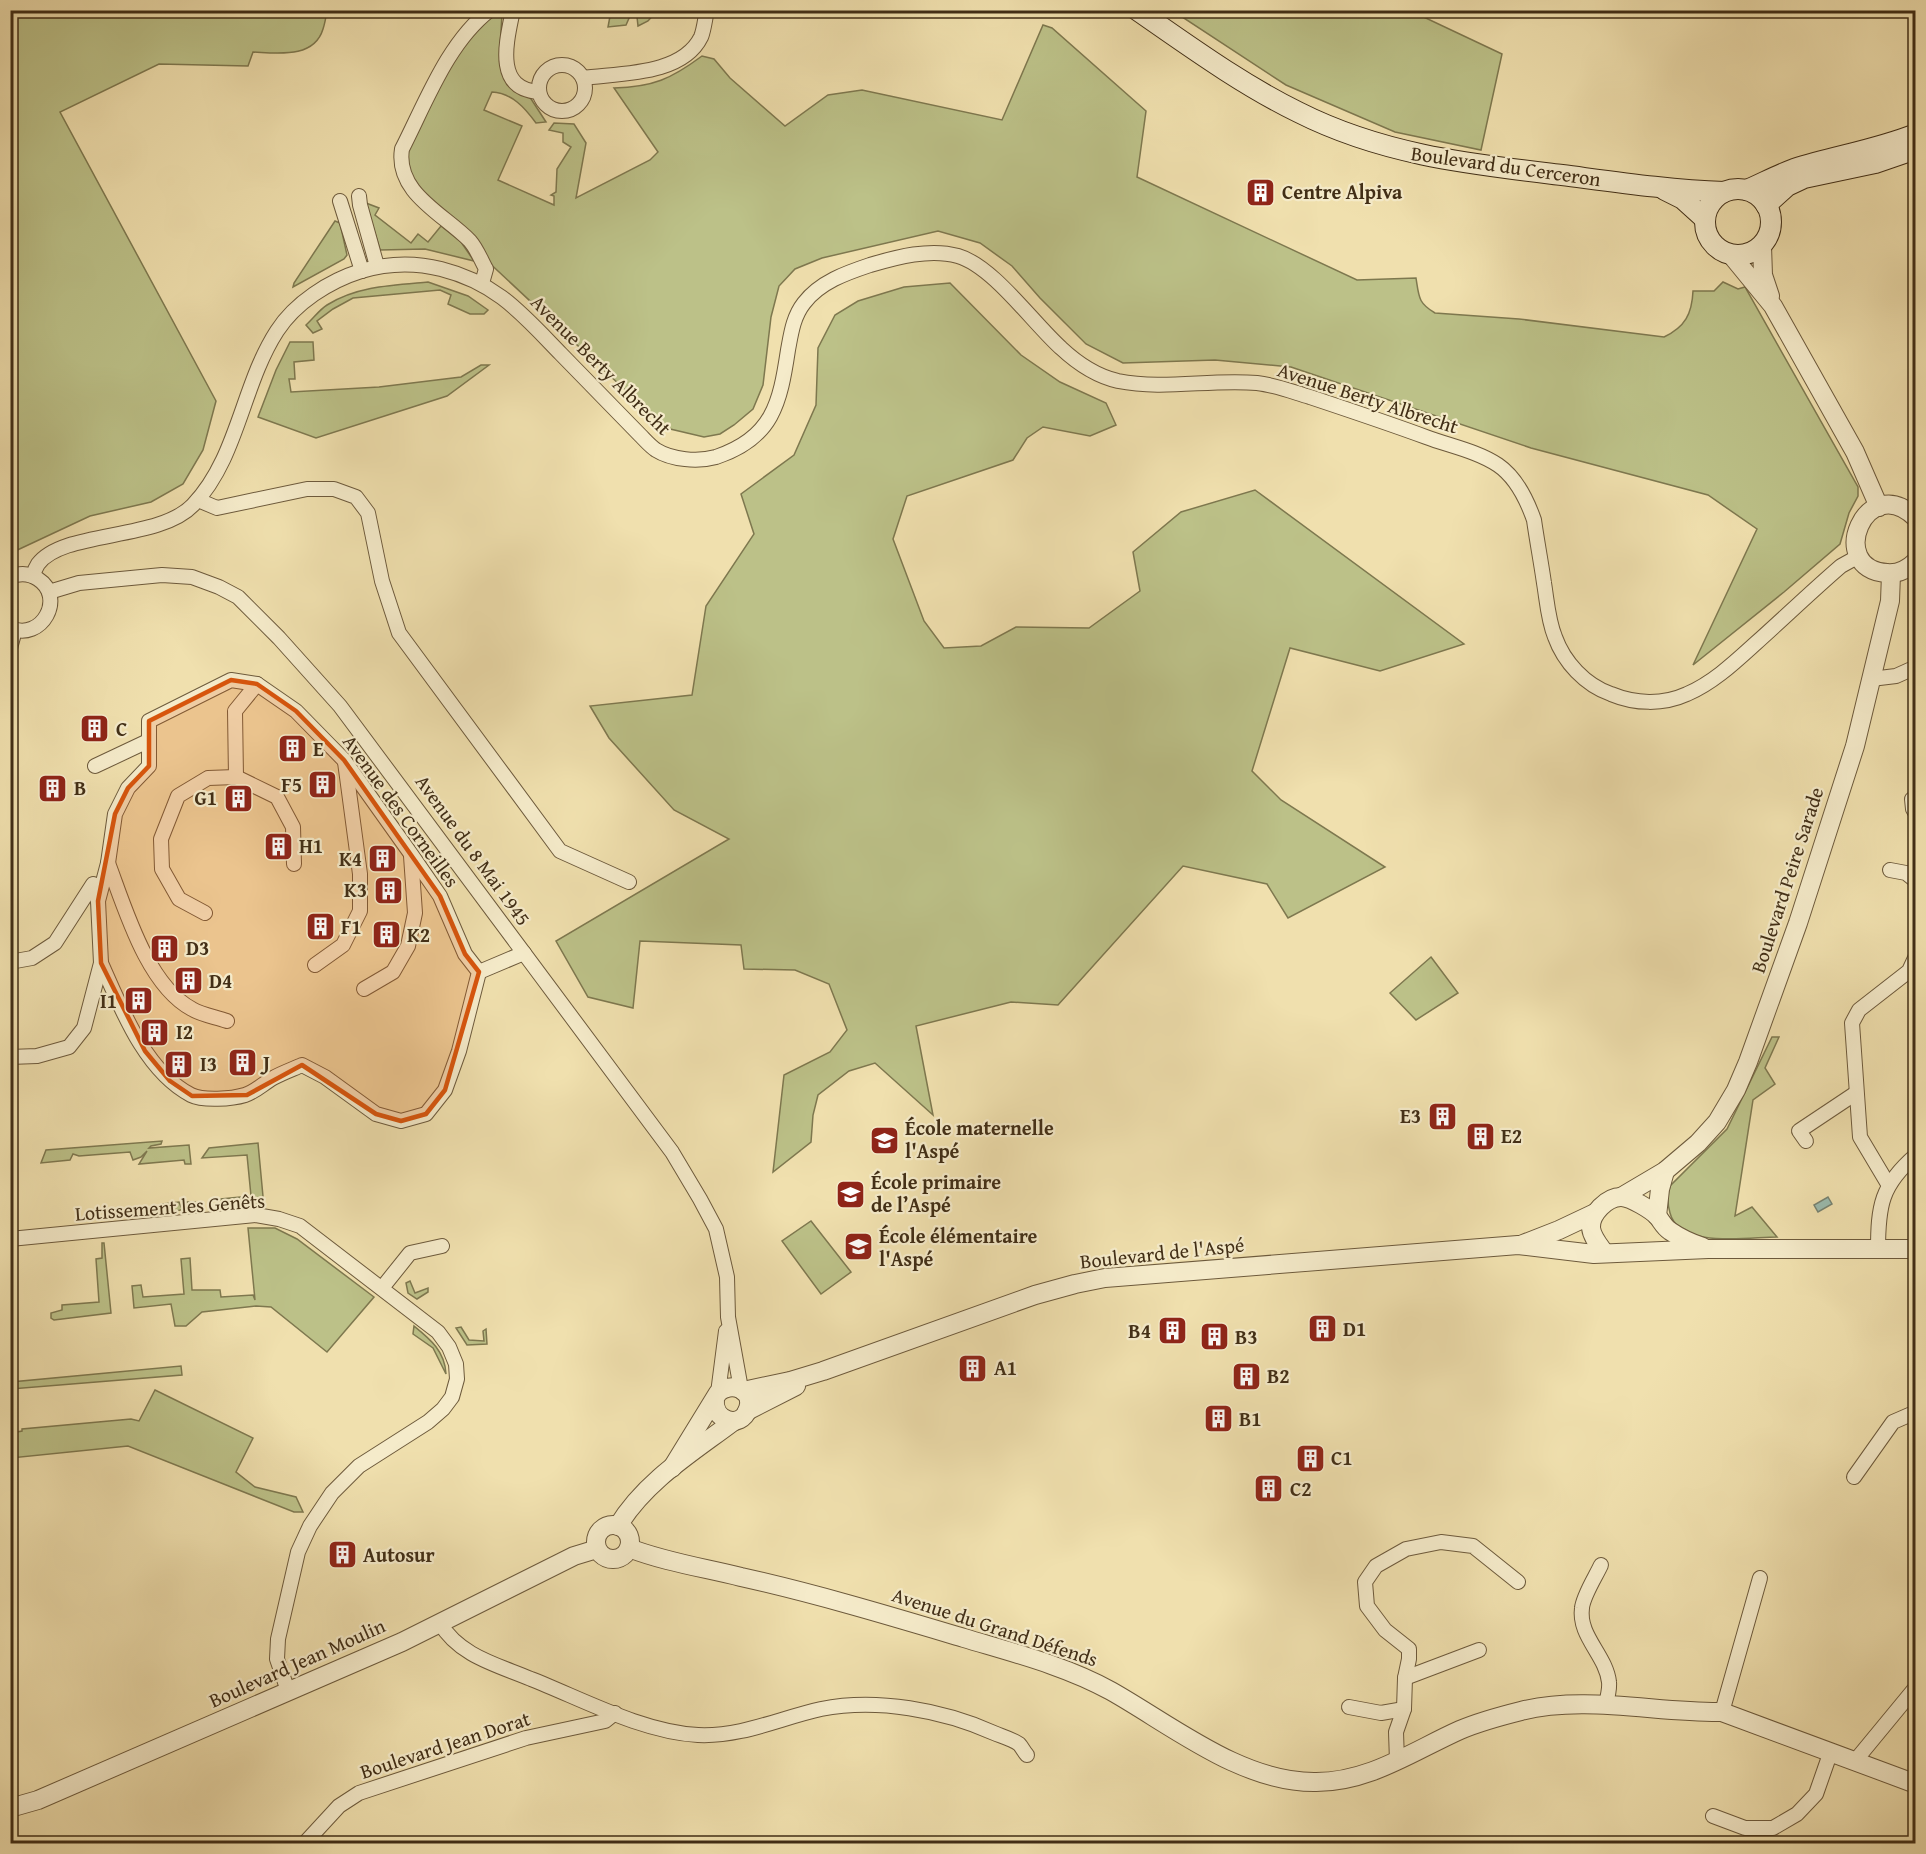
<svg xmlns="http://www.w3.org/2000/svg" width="1926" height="1854" font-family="'Gentium Book Plus',serif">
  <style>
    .green { fill: #bcc188; stroke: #7e784f; stroke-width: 1.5 }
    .water { fill: #9bbcb0; stroke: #778372; stroke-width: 1.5 }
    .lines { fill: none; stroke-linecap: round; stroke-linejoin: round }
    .minor-casing { stroke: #6d5a3c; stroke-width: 16 }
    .tertiary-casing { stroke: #6d5a3c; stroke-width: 20 }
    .secondary-casing { stroke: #412e16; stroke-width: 22 }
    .minor { stroke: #f5ebca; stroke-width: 14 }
    .tertiary { stroke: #f5ebca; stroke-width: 18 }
    .secondary { stroke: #f5ebca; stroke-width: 20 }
    .marked { fill: #d7550d; fill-opacity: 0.2; stroke: #d7550d; stroke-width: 4.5; stroke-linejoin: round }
    .labels { text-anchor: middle; stroke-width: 4.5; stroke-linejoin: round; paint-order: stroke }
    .street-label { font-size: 20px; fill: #412e16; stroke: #f5ebca }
    .poi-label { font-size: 20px; font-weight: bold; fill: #412e16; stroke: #f5ebca; text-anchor: start }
  </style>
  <rect width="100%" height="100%" fill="#f0e0ae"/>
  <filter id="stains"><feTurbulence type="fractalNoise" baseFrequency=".00333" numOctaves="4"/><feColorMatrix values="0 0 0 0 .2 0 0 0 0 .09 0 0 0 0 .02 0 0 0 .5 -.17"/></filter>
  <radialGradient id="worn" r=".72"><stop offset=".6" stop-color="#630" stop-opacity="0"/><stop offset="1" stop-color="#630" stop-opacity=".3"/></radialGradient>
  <!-- green -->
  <g class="green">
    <path d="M10,11H327C326,17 325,23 323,29C314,59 277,53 253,52L248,66L159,64L60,112L216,401L203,450L183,484L151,502L90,516L11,553Z"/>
    <path d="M497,11L502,13L500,51L546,122L536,123C525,108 512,93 492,92L484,110L522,126L498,180L554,205V196L551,195L556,192L557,169L571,147L563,142V133L549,130L554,123L574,124L586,143L576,198L650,160L658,152L614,88C653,87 671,79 702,56L714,59L730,78L785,126L828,95L862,90L1002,120L1043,25L1052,28L1146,111L1137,177L1357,280L1416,278C1419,297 1418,303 1435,313L1519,319L1664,337C1685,327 1692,314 1693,291H1714L1723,282L1738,289L1745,287L1858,487V496L1849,513L1840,544L1784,592L1693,665L1757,529L1708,495L1531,448L1291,367L1215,360L1123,363L1086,344L1040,298L1012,266L980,243L938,231L822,258L795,269L779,286L771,317L763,385L753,409L734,425L720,434L704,437L666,428L483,257L406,173L404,154L456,53Z"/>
    <path d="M611,11V10L657,11L648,21L638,26L637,17L630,16L626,25L608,27Z"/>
    <path d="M1173,11H1411L1502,54L1481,150L1395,132L1286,85Z"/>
    <path d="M366,203L379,208L375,215L411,243L418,234L428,242L441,226L461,242L474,261L425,249L380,250Z"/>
    <path d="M335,221L340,223L347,255L344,259L293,287L294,283Z"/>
    <path d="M428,282L468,296L488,310L484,314H470L448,304L451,295L440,290L353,298L333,309L317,321L322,329L313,333L306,325C313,319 319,310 327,305C357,286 394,285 428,282Z"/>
    <path d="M950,283L1021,355L1060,382L1106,403L1116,425L1090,436L1043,427L1027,438L1013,460L907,496L893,539L924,621L944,648L981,646L1016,627L1089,628L1140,591L1133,552L1181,512L1255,490L1464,644L1380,671L1290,648L1252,771L1281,800L1385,867L1288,918L1267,884L1183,866L1058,1005L1011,1002L916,1026L933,1115L875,1063L849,1071L818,1095L813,1115L811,1142L773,1172L784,1075L830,1052L847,1030L829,984L795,970L744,969L741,945L640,941L633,1008L588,997L556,941L729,839L674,810L609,738L590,706L692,695L706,606L754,534L741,494L794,455L816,405L818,348L835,315L858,301L904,287Z"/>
    <path d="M290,342H313L314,360L294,362L295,379H289L291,392L379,387L461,377L481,365H489L447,396L316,438L258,417L276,370Z"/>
    <path d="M1431,957L1458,993L1416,1020L1390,993Z"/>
    <path d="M1772,1037H1779L1765,1068L1775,1084L1753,1100L1735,1216L1752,1207L1777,1237C1748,1237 1679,1249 1670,1213C1667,1203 1667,1196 1670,1186L1727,1129Z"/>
    <path d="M162,1141L161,1144L151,1146L149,1148L189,1145L191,1164H185L184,1160L139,1164L147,1151L141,1157L133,1160L130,1152L79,1156L73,1154L70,1160L41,1163L46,1150Z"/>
    <path d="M258,1143L264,1207L223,1208L221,1199L251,1196L247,1155L202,1158L209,1148Z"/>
    <path d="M179,1202L181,1207H187V1202H195L196,1207L166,1213L163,1204Z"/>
    <path d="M811,1221L851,1272L821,1294L782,1241Z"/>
    <path d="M248,1228H275L297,1239L374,1297L327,1352L271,1307L256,1306L202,1312L186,1326H175L171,1304L134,1308L132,1286L141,1285L143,1297L184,1294L181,1259L190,1258L192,1290H220L221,1297L253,1295L255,1300Z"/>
    <path d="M102,1243H104L111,1313L54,1320L51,1318V1313L62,1310V1305L99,1302L96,1259L102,1258Z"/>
    <path d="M410,1281L415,1293L428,1288V1292L417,1299L408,1293L406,1283Z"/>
    <path d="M414,1326C430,1339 445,1351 446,1374L433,1348L413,1334Z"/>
    <path d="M461,1327L469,1340L484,1341L483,1331L486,1329L487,1344L467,1345L456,1328Z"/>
    <path d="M181,1366L182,1375L11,1389V1382Z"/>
    <path d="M155,1390L253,1438L236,1472L255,1487L296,1497L303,1512H294L128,1446L11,1458V1433L22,1431V1429L131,1419L139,1421Z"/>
  </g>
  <!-- water -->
  <path class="water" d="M1828,1197L1832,1204L1818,1212L1814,1205Z"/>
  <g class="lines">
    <defs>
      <g id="minor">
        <path d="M513,10C507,40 493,89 539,92"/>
        <circle cx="562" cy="88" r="23"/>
        <path d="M583,78C618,73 682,76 701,37C704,30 705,19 707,10"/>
        <path d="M359,196L360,205L377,266"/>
        <path d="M340,201L362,271"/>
        <path d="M482,283L486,269C481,260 477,249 470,241C444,214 395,193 402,149C426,102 448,42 490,10"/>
        <path d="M198,500L217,508L307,489H334L356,497L368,513L382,581L399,633L560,851L629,882"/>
        <path d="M33,576C34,572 36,567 38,564C63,530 159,541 193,505C238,458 242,385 277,331C295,303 329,281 361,271C388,263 413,262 441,269C497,283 522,314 561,354C587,381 614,408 640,435C645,440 650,446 656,450C672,460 698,462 716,457C773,438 780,403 788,350C791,334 793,317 804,303C820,282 846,273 870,265C897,257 930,248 958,256C993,266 1033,323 1061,348C1077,363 1096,376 1118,381C1164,390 1210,379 1257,383C1275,385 1293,392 1310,397C1349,410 1388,423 1426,437C1450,446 1477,451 1498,465C1517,478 1527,500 1534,520C1537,541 1541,562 1544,583C1547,601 1548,620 1555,637C1564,662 1585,685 1611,694C1635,704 1663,705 1687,694C1713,683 1735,662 1756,643C1785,617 1812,591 1841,566L1859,556"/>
        <path d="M10,577C19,573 29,573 38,579C66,597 42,642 10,628"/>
        <path d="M49,592L79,583L162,575L192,577L219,587L238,597L279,638L340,706L672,1152L700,1199L716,1229L727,1277L728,1317L741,1389"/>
        <path d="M10,648L15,630"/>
        <path d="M1871,679L1896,676L1916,667"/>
        <path d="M95,766L148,741"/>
        <path d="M236,777L235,711L257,684"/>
        <path d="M1916,798L1912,799L1913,809L1916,814"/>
        <path d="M108,863C125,908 147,985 192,1009C202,1015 216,1017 227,1021"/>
        <path d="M1890,870L1906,873L1916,881"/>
        <path d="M98,901L108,863L115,814L128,788L149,766V721L231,680L257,684L296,711L344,760L411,854L440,896L465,954L479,972L459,1051L445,1090L426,1114L401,1121L376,1114L325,1077L302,1065C293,1069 282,1073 273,1078C264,1083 255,1092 245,1095C232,1099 203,1101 191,1095C145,1071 121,1008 101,963"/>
        <path d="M205,913L179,899L162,869L161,839L178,796L208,778L236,777L277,797L293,827L294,864"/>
        <path d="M10,962L32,958L55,943L93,884"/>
        <path d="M315,965L343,945L360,911V874L345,762"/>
        <path d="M479,972L524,953"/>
        <path d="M364,989L393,972L408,946L415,913L411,856"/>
        <path d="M10,1057L37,1056L69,1047L84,1028L101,963L98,901L95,892"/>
        <path d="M1806,1141L1799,1131L1856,1093"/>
        <path d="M1888,1184L1860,1137L1852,1023L1859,1010L1909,971L1916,956"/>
        <path d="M10,1239L256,1215L279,1219L300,1226L438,1332L449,1347L456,1364L457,1379L452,1397L443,1409L428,1422L359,1466L332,1493L310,1526L298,1552L278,1639L277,1659L288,1691"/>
        <path d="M1878,1250C1878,1206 1881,1185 1916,1155"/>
        <path d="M382,1288L410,1253L442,1246"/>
        <path d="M718,1393L726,1331"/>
        <path d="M1854,1477L1893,1422L1916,1412"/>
        <path d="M1601,1565C1596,1576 1583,1596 1582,1608C1578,1636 1606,1655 1609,1682C1610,1689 1607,1698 1606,1705"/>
        <path d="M440,1623C459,1656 498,1665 531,1679C582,1699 642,1732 698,1735C742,1737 780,1718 821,1709C877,1698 943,1710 994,1733C1001,1736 1012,1739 1019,1744C1022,1747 1024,1752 1027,1755"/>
        <path d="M1405,1678L1479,1650"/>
        <path d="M1349,1707L1381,1713L1404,1709"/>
        <path d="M1722,1712L1760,1578"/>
        <path d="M1397,1761L1396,1732L1404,1709L1405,1678L1409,1659V1649L1385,1630L1367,1606L1365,1582L1376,1566L1406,1549L1441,1542L1473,1546L1518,1582"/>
        <path d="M1855,1761L1916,1687"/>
        <path d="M1713,1816L1745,1828H1773L1797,1814L1816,1794L1831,1751"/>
        <path d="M304,1844L339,1806L359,1793L526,1738L605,1721L615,1713"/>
      </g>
      <g id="tertiary">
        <path d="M1762,246L1763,275L1770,296"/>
        <path d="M1732,256L1773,306L1855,452L1879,507"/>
        <path d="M1916,518C1866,469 1825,569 1887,573C1898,574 1908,569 1916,561"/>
        <path d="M1621,1197L1665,1171L1698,1143L1717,1122L1736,1090L1748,1062L1798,923L1855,746L1890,601L1891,574"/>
        <path d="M1657,1216L1660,1189L1665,1171"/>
        <path d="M1523,1244L1559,1230L1595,1213"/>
        <path d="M1604,1252C1599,1245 1592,1237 1591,1228C1590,1214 1607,1197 1621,1197C1630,1197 1652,1210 1658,1217C1662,1222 1664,1227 1670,1231C1680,1238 1691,1243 1703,1247"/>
        <path d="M743,1391L790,1381L823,1371L1035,1295L1075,1284L1105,1278L1518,1245L1594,1254L1708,1249H1916"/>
        <path d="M747,1411L796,1386"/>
        <path d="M672,1468L718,1393C730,1381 755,1389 748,1409C741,1430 712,1421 715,1399"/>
        <circle cx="613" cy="1542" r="17"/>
        <path d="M618,1526C645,1481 693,1452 734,1421"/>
        <path d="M629,1548C665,1562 705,1568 741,1577C817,1594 890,1616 964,1638C1014,1653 1066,1666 1111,1691C1173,1726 1241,1782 1314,1782C1368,1783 1413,1751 1460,1730C1479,1722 1501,1716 1521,1711C1583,1695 1658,1713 1722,1712L1916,1784"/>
        <path d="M10,1808L38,1800L402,1642L574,1556L597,1549"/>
      </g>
      <g id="secondary">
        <path d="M1137,10C1189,46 1241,84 1298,112C1383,155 1470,164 1562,175C1616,182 1670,190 1724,192"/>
        <circle cx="1738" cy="222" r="33"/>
        <path d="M1665,190L1683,199L1704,218"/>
        <path d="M1747,190C1763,183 1778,175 1794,169C1835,156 1876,150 1916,134"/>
        <path d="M1766,205L1787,186L1804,178L1875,163L1907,152"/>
      </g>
    </defs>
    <!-- minor casing -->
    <use href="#minor" class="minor-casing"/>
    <!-- tertiary casing -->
    <use href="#tertiary" class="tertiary-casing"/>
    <!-- secondary casing -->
    <use href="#secondary" class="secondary-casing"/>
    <!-- minor -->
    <use href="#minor" class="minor"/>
    <!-- tertiary -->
    <use href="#tertiary" class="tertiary"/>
    <!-- secondary -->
    <use href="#secondary" class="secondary"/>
  </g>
  <!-- marked area -->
  <path class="marked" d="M231,680L257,684L296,711L344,760L440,896L465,954L479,972L445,1090L426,1114L401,1121L376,1114L302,1065L247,1095L192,1096L170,1081L145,1051L101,963L98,901L115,814L128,788L149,766V721Z"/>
  <!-- icons -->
  <defs>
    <symbol id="building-square" viewBox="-11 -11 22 22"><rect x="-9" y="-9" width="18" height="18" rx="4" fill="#8f2418" stroke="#f5ebca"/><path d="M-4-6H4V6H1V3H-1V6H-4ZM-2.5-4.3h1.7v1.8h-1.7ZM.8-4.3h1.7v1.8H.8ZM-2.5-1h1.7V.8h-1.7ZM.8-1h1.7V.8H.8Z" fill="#fff"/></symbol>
    <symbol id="school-square" viewBox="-11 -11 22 22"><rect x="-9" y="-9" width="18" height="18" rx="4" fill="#8f2418" stroke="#f5ebca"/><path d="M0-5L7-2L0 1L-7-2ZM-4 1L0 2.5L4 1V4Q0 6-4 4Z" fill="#fff"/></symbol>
  </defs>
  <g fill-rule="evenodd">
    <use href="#building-square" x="1244" y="176" width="33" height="33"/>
    <use href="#building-square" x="78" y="712" width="33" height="33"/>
    <use href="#building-square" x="276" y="732" width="33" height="33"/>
    <use href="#building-square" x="306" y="768" width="33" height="33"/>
    <use href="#building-square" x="36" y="772" width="33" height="33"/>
    <use href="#building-square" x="222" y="782" width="33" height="33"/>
    <use href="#building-square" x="262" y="830" width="33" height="33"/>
    <use href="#building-square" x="366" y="842" width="33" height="33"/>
    <use href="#building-square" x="372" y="874" width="33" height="33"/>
    <use href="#building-square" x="304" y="910" width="33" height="33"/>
    <use href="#building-square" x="370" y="918" width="33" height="33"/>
    <use href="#building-square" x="148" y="932" width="33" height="33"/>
    <use href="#building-square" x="172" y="964" width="33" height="33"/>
    <use href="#building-square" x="122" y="984" width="33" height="33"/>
    <use href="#building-square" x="138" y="1016" width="33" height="33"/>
    <use href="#building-square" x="226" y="1046" width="33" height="33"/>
    <use href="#building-square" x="162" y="1048" width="33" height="33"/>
    <use href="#building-square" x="1426" y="1100" width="33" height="33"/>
    <use href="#building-square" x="1464" y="1120" width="33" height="33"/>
    <use href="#school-square" x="868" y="1124" width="33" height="33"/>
    <use href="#school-square" x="834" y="1178" width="33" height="33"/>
    <use href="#school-square" x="842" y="1230" width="33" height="33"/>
    <use href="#building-square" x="1306" y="1312" width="33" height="33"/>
    <use href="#building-square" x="1156" y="1314" width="33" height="33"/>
    <use href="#building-square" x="1198" y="1320" width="33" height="33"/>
    <use href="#building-square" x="956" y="1352" width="33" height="33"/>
    <use href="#building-square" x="1230" y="1360" width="33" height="33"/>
    <use href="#building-square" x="1202" y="1402" width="33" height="33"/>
    <use href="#building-square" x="1294" y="1442" width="33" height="33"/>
    <use href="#building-square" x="1252" y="1472" width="33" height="33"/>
    <use href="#building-square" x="326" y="1538" width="33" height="33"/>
  </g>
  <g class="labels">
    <!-- street labels -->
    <g class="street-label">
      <text transform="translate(1506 166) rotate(8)" y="7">Boulevard du Cerceron</text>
      <text transform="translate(601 365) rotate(45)" y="7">Avenue Berty Albrecht</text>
      <text transform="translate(1368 398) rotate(18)" y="7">Avenue Berty Albrecht</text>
      <text transform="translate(401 811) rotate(54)" y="7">Avenue des Corneilles</text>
      <text transform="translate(473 850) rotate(54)" y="7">Avenue du 8 Mai 1945</text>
      <text transform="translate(1787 880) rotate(-72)" y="7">Boulevard Peire Sarade</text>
      <text transform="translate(170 1207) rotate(-4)" y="7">Lotissement les Genêts</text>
      <text transform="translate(1162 1253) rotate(-6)" y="7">Boulevard de l'Aspé</text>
      <text transform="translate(995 1627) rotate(18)" y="7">Avenue du Grand Défends</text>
      <text transform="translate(297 1663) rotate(-24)" y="7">Boulevard Jean Moulin</text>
      <text transform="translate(445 1745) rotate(-18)" y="7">Boulevard Jean Dorat</text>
    </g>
    <!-- poi labels -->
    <g class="poi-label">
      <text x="1282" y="199">Centre Alpiva</text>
      <text x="116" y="736">C</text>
      <text x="313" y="756">E</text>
      <text x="302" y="792" text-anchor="end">F5</text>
      <text x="74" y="795">B</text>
      <text x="217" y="805" text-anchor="end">G1</text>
      <text x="299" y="853">H1</text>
      <text x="362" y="866" text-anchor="end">K4</text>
      <text x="367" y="897" text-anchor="end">K3</text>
      <text x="341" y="934">F1</text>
      <text x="407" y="942">K2</text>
      <text x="186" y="955">D3</text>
      <text x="209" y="988">D4</text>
      <text x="117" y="1008" text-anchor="end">I1</text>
      <text x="176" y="1039">I2</text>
      <text x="263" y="1070">J</text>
      <text x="200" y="1071">I3</text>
      <text x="1421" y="1123" text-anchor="end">E3</text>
      <text x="905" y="1135">École maternelle<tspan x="905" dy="23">l'Aspé</tspan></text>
      <text x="1501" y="1143">E2</text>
      <text x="871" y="1189">École primaire<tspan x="871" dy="23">de l’Aspé</tspan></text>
      <text x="879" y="1243">École élémentaire<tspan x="879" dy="23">l'Aspé</tspan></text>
      <text x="1343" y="1336">D1</text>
      <text x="1151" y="1338" text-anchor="end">B4</text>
      <text x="1235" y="1344">B3</text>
      <text x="994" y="1375">A1</text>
      <text x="1267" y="1383">B2</text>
      <text x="1239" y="1426">B1</text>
      <text x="1331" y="1465">C1</text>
      <text x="1290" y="1496">C2</text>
      <text x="363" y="1562">Autosur</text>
    </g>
  </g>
  <!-- margin -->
  <rect width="1926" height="1854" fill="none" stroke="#f0e0ae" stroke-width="36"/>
  <rect x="12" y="12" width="1902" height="1830" fill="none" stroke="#412e16" stroke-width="3"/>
  <rect x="18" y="18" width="1890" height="1818" fill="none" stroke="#412e16" stroke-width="1.5"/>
  <rect width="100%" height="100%" filter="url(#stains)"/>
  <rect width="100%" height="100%" fill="url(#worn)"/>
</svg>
